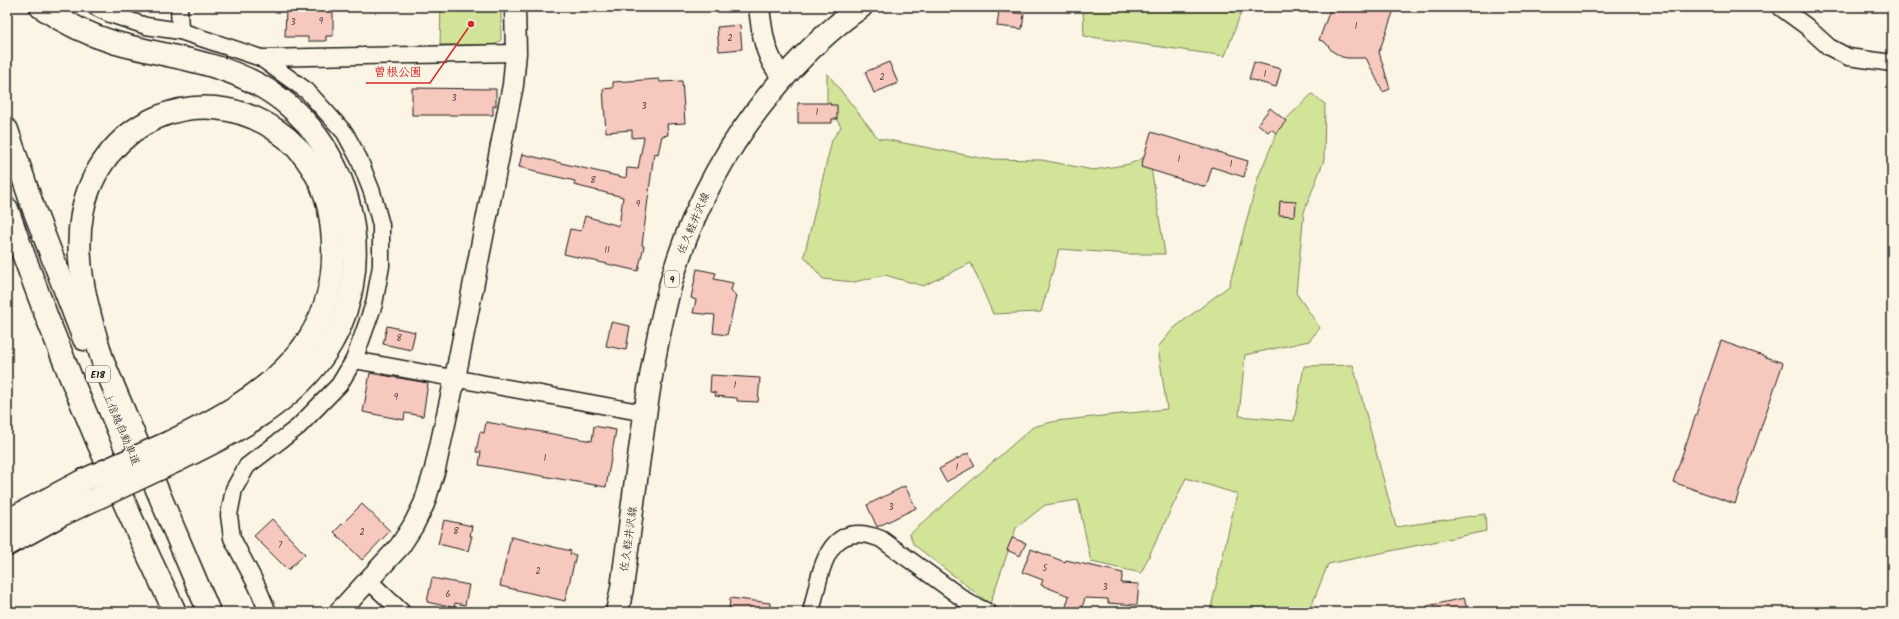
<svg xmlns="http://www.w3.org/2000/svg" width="1899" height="619" font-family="Kalam,'Klee One',sans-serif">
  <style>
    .green { fill: #d2e498; stroke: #77805a }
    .building { fill: #f7c8bd; stroke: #1c1c1c }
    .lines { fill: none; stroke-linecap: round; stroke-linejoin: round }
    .minor-casing { stroke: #1c1c1c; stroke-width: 19 }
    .tertiary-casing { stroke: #1c1c1c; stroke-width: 23 }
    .primary-casing { stroke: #1c1c1c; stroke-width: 25 }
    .motorway-casing { stroke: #1c1c1c; stroke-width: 25 }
    .minor { stroke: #fcf5e5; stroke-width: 16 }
    .tertiary { stroke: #fcf5e5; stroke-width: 20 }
    .primary { stroke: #fcf5e5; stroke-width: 22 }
    .motorway { stroke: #fcf5e5; stroke-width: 22 }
    .motorway-bridge-casing { stroke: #1c1c1c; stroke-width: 25; stroke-linecap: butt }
    .motorway-bridge { stroke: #fcf5e5; stroke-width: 22 }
    .labels { text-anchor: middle; stroke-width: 3; stroke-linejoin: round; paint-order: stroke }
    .number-label { font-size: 9px; fill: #534744 }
    .shield { fill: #fcf5e5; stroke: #5f5d58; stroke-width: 1 }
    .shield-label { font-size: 10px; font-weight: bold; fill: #1c1c1c }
    .street-label { font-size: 11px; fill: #1c1c1c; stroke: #fcf5e5 }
    .leader { fill: none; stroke: #d62828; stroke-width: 1.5 }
    .callout-dot { fill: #d62828; stroke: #fcf5e5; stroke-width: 1.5 }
    .callout-label { font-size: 12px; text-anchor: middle; font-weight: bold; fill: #d62828; stroke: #fcf5e5; stroke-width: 3; stroke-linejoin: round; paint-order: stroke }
  </style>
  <rect width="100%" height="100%" fill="#fcf5e5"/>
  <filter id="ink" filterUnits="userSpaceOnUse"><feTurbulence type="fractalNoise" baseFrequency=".025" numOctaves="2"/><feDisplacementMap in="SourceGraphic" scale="8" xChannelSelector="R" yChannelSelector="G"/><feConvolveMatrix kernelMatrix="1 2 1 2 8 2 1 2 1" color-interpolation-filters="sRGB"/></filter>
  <g filter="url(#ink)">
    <!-- green -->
    <g class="green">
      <path d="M441,7H501V40L495,45H440Z"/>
      <path d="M1083,7H1243L1225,56L1084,36Z"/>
      <path d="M827,73L878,138L986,159L1042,160L1093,170L1130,164L1149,155L1165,254H1128L1059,249L1041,312L993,314L971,263L923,286L885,275L854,282L823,279L804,256L832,140L841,127L827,102Z"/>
      <path d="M1312,94L1325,104L1324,160L1304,212L1296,293L1320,328L1309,341L1245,355L1239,416L1294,421L1304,366L1353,365L1396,527L1485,514L1486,531L1328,564L1309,612H1210L1237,494L1186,478L1141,573L1091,562L1078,500L1045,505L1016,528L990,604L913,544L910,534L1033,427L1056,421L1167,409L1158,347L1174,328L1229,286L1258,178L1280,125Z"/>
    </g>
    <!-- building -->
    <g class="building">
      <path d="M286,7H333V36H326V41H308V37H285Z"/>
      <path d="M1331,7H1395L1379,52L1390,89L1383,92L1366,58H1347L1342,57L1332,51L1325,42L1319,40Z"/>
      <path d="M999,11L1024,14L1022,29L997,26Z"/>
      <path d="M740,25L742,49L719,51L717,27Z"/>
      <path d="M889,62L898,83L874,93L865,72Z"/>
      <path d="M1254,62L1281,69L1276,87L1249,79Z"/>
      <path d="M659,79L660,82L682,81L685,123L667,124L668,135L662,136L658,154L654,153L642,245L644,246L638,271L564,254L570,229L581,231L585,216L619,226L623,197L574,185L575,181L536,172V171L519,167L522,154L626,178L627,168L638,169L644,137L632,138V130L606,132L603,89L613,88V82Z"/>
      <path d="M412,88L496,89V106H493V115H412Z"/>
      <path d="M798,103H830V105H837V119H832V123H798Z"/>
      <path d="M1270,108L1286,121L1276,133L1271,129L1268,132L1258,124Z"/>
      <path d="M1151,132L1248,161L1244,177L1212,167L1206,187L1141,167Z"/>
      <path d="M1280,201L1296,202L1295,216L1279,215Z"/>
      <path d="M697,269L716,273L714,279L733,283L731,290L736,296L727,335L713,333L715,315L693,313L696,300L691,298Z"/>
      <path d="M611,322L630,326L626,350L606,346Z"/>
      <path d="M387,326L415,332L411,350L383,344Z"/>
      <path d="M1721,341L1783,363L1735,504L1673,482Z"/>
      <path d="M370,373L428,383L423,416L405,413L404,420L363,412Z"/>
      <path d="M711,375L760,378L758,402L737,401V398L715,396L716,393L710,392Z"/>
      <path d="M486,422L592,441L594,426L616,430L606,487L479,465L481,452H476L480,432L484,433Z"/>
      <path d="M968,453L975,466L946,482L939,469Z"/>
      <path d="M905,486L916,508L877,527L867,505Z"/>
      <path d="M362,504L390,531L362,560L334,532Z"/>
      <path d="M272,519L305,554L288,570L254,536Z"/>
      <path d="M444,520L472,526L470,536H472L468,551L438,544Z"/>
      <path d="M511,537L571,551L570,554L576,555L565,601L500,586Z"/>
      <path d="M1012,538L1026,543L1020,556L1007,550Z"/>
      <path d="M1031,549L1065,562L1066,560L1123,573L1121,583L1139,584L1137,605L1108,603V599L1085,598L1081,611L1066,607L1069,596L1041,585L1043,580L1022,572Z"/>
      <path d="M432,578L469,585L465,605L455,603L454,608L427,602Z"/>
      <path d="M730,598L770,603V612H729Z"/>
      <path d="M1464,598L1468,612H1427V606Z"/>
    </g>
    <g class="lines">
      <defs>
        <g id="minor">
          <path d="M95,7L110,14L146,26L180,31L261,58L307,91L345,133L359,159L372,192L381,225V266L374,304L354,360L339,385L298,427L247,466L234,489L229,515L232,538L257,586L268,612"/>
          <path d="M179,7L180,31"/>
          <path d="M1780,7L1806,26L1829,47L1848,57L1892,63"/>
          <path d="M261,58L516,53"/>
          <path d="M354,360L645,413"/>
          <path d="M369,581L402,612"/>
          <path d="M811,612C821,573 825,517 881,539L969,603L988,612"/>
        </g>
        <g id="tertiary">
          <path d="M759,7C762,34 765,57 783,78"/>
          <path d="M339,612L400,546L413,526L424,504L435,469L455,378L513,85L516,53L515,7"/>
        </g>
        <path id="primary" d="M617,612L622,588C632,514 640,439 653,365C660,328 667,292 679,257C699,198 730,143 769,95C796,62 826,31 861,7"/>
        <g id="motorway">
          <path d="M41,7C64,23 89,35 116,43C163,56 213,60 257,84C353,135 386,270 321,359C285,408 230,435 176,461"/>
          <path d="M7,130L33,207L84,339"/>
          <path d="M7,209C55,346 112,481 175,612"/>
          <path d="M170,442C267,396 348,342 331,221C327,185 306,150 276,130C197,77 99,123 82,214C73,264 89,315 103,362L209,612"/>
          <path d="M7,521L84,480"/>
          <path d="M7,545L61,515L95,499"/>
        </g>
      </defs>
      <!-- minor casing -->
      <use href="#minor" class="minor-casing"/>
      <!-- tertiary casing -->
      <use href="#tertiary" class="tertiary-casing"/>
      <!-- primary casing -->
      <use href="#primary" class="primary-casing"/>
      <!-- motorway casing -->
      <use href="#motorway" class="motorway-casing"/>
      <!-- minor -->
      <use href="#minor" class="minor"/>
      <!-- tertiary -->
      <use href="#tertiary" class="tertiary"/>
      <!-- primary -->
      <use href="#primary" class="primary"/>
      <!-- motorway -->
      <use href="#motorway" class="motorway"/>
      <defs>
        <g id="motorway-bridge">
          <path d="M84,480L170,442"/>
          <path d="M95,499L176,461"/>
        </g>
      </defs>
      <!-- motorway-bridge casing -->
      <use href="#motorway-bridge" class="motorway-bridge-casing"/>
      <!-- motorway-bridge -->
      <use href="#motorway-bridge" class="motorway-bridge"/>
    </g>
  </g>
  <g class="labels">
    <!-- number labels -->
    <g class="number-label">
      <text x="321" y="24">9</text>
      <text x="293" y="25">3</text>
      <text x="1356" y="29">1</text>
      <text x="730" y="41">2</text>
      <text x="1265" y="77">1</text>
      <text x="882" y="80">2</text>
      <text x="454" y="101">3</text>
      <text x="644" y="109">3</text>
      <text x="817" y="115">1</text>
      <text x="1179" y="162">1</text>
      <text x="1231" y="167">1</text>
      <text x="593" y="183">8</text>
      <text x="638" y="207">9</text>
      <text x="607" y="253">11</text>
      <text x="399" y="341">8</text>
      <text x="735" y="388">1</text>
      <text x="396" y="400">9</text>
      <text x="545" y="461">1</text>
      <text x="957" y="470">1</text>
      <text x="891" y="510">3</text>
      <text x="456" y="534">8</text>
      <text x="362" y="535">2</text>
      <text x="280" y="548">7</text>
      <text x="1045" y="571">5</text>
      <text x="538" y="574">2</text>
      <text x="1105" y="590">3</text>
      <text x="448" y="597">6</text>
    </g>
    <!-- shield labels -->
    <g class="shield">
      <rect x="665" y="271" width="14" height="16" rx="3"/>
      <rect x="86" y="366" width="24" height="16" rx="3"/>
    </g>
    <g class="shield-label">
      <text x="672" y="283">9</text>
      <text x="98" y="378">E18</text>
    </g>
    <!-- street labels -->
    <g class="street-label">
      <text transform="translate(693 223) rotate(-67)" y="4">佐久軽井沢線</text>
      <text transform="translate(122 429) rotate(67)" y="4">上信越自動車道</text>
      <text transform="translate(628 539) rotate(-82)" y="4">佐久軽井沢線</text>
    </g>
  </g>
  <!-- callouts -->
  <path class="leader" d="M471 24L430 83H366"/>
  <circle class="callout-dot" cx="471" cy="24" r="4"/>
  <g class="callout-label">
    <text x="398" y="76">曽根公園</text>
  </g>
  <!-- margin -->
  <rect width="1899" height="619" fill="none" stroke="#fcf5e5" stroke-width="24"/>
  <rect x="12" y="12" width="1875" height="595" fill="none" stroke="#1c1c1c" stroke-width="1.5" filter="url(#ink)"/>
</svg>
